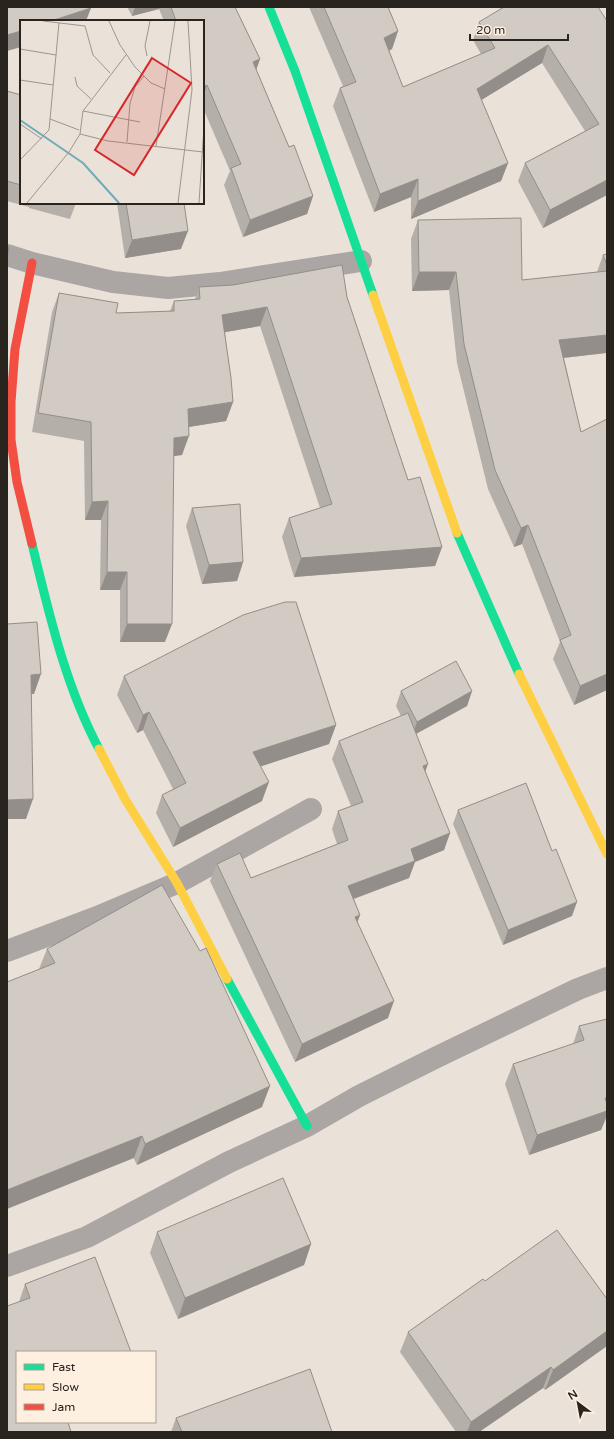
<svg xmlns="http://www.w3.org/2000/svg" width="614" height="1439" font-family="'Varela Round',sans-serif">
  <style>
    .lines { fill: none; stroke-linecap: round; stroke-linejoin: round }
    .street { stroke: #aba6a4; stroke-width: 22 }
    .fast { stroke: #16e098; stroke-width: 9 }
    .slow { stroke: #ffcf43; stroke-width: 9 }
    .jam { stroke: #f24e42; stroke-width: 9 }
    .wall { fill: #b5afa9 }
    .shaded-wall { fill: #938e89 }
    .building { fill: #d2cbc4; stroke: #938e89 }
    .inset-river { fill: none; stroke: #6facb9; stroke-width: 2 }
    .inset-road { fill: none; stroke: #9d968f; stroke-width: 1 }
    .view { fill: #d62828; fill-opacity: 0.15; stroke: #d62828; stroke-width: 2 }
    .inset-edge { fill: none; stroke: #2a241f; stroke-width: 2 }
  </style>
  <rect width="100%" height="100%" fill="#eae2d9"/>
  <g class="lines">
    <!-- street -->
    <g class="street">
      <path d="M7,255L32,263L113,282L168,288L220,283L361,261"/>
      <path d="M7,951L97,917L177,883L311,809"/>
      <path d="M7,1266L87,1237L229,1162L307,1126L359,1096L437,1057L578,989L607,978"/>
    </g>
    <!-- fast -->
    <g class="fast">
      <path d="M269,7L295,71L373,295"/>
      <path d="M457,533L519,674"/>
      <path d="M32,544C49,613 65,685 99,749"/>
      <path d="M227,979L307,1126"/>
    </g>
    <!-- slow -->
    <g class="slow">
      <path d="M373,295L457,533"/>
      <path d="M519,674L607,854"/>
      <path d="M99,749L125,799L177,883L227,979"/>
    </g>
    <!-- jam -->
    <path class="jam" d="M32,263L15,349L11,402V440L17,482L32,544"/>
  </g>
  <!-- wall -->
  <g class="wall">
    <path d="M127,7H235L260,59L256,69L289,147L313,196L307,214L243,237L224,185L230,171L203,108V21H164L159,9L132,16Z"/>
    <path d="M309,7H388L398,31L392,49L389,51L403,87L481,54L473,40L479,22L607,21V195L543,228L518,181L525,163L585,131L542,63L481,100L508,163L501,181L411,219V197L374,212L333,106L340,88L343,86Z"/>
    <path d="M7,91L21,95V203H76L70,219L29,208V207L7,201Z"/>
    <path d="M117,203H184L181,249L125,258Z"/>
    <path d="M418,220L522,280L597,272L603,255L607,254V357L606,353L564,358L581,432L607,419V690L574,705L553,659L560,642L522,544L514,547L488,489L457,363L449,290L412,291L411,239Z"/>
    <path d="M199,287L347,297L408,480L442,547L435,566L294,577L282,537L289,518L320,508L260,326L225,332L233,402L226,421L189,427L182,455L173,456L165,642H120V590H100L101,520H85L84,441L32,432L52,312L59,293L116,313L170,311L174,301L195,299Z"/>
    <path d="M192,508L243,562L237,581L202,584L186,526Z"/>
    <path d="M124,676L336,725L329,744L260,766L262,801L173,847L156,813L162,795L173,789L143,730L137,733L117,695Z"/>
    <path d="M401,691H472L467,706L416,734L425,773L450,833L444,850L415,862L409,878L354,899L360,915L357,923L388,1018L295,1062L210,881L217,864L251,878L337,844L332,829L338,811L351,806L332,759L339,741L401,716L396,706Z"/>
    <path d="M458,810L572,916L503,945L453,824Z"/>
    <path d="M47,949L262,1107L137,1165L39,969Z"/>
    <path d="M607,1019V1117L601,1130L529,1155L505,1084L513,1064L573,1044L579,1026Z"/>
    <path d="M157,1232L311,1244L304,1265L178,1319L150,1253Z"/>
    <path d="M95,1257L17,1352L19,1302L25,1284Z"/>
    <path d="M485,1281L607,1299V1346L545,1390L543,1388L479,1432H456L400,1352L408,1332Z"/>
    <path d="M176,1418L332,1432H171Z"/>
  </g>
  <!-- shaded-wall -->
  <g class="shaded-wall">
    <path d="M135,7H160L159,9L132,16Z"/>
    <path d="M91,8L86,21H51Z"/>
    <path d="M21,31V47L7,51V35Z"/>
    <path d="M398,31L392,49L377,56L384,38Z"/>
    <path d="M548,45L542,63L470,107L477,89Z"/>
    <path d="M260,59L254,76L253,62Z"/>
    <path d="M207,85L203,96V87Z"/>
    <path d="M508,163L501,181L411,219L418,201Z"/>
    <path d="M418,179L411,197L374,212L380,194Z"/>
    <path d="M607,180V195L543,228L550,210Z"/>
    <path d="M313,196L307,214L243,237L250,220Z"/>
    <path d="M188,231L181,249L125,258L132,240Z"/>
    <path d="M419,272H456L449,290L412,291Z"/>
    <path d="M267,307L260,326L215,334L222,315Z"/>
    <path d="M607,335V350L606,353L553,359L559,340Z"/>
    <path d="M233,402L226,421L182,428L188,409Z"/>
    <path d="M189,436L182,455L167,457L174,438Z"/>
    <path d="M108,501L101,520H85L92,502Z"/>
    <path d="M528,525L522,544L514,547L521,528Z"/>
    <path d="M442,547L435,566L294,577L301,558Z"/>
    <path d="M243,562L237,581L202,584L209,565Z"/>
    <path d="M107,572H127L120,590H100Z"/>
    <path d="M127,624H172L165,642H120Z"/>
    <path d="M41,674L34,694H24L31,675Z"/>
    <path d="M607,674V690L574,705L580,686Z"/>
    <path d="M472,691L467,706L412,736L417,722Z"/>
    <path d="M149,712L143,730L137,733L143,715Z"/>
    <path d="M336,725L329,744L247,771L253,752Z"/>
    <path d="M428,764L422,781L423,766Z"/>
    <path d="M269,782L262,801L173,847L180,828Z"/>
    <path d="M33,799L26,819H7V800Z"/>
    <path d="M450,833L444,850L415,862L409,878L342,903L348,886L411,849Z"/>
    <path d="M577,902L572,916L503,945L508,930Z"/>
    <path d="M360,915L353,933L355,917Z"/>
    <path d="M394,1001L388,1018L295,1062L302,1044Z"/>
    <path d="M270,1086L262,1107L137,1165L145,1144Z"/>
    <path d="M605,1098H607V1117H606L601,1130L529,1155L537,1135Z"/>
    <path d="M142,1136L134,1158L7,1209V1190Z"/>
    <path d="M311,1244L304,1265L178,1319L185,1298Z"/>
    <path d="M607,1331V1346L545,1390L553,1370Z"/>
    <path d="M551,1367L543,1388L479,1432H467L471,1422Z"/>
  </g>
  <!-- building -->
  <g class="building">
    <path d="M7,7H90L91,8L51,21H21V31L7,35Z"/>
    <path d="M171,7H235L260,59L253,62L289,147L294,145L313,196L250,220L231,168L241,164L207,85L203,87V21H176Z"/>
    <path d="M324,7H388L398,31L384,38L403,87L495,48L479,22L504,7H598L607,21V180L550,210L525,163L599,124L548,45L477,89L508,163L418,201V179L380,194L340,88L356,82Z"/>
    <path d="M7,91L21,95V185L7,181Z"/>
    <path d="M126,203H184L188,231L132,240Z"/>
    <path d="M521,218L522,280L607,271V335L559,340L581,432L607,419V674L580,686L560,640L571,635L528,525L521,528L495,470L464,344L456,272H419L418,220Z"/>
    <path d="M7,247H9L7,258Z"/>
    <path d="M607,254V265L603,255Z"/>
    <path d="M342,265L347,297L408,480L420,477L442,547L301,558L289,518L332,504L267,307L222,315L231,378L233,402L188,409L189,436L174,438L172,624H127V572H107L108,501L92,502L91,422L38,413L59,293L118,303L116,313L174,311V301L200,299L199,287L233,285Z"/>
    <path d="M240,504L243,562L209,565L192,508Z"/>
    <path d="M285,602H296L336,725L253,752L269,782L180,828L162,795L186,783L149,712L143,715L124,676L243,615Z"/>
    <path d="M37,622L41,674L31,675L33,799L7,800V624Z"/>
    <path d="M456,661L472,691L417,722L401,691Z"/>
    <path d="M408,713L428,764L423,766L450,833L411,849L415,861L348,886L360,915L355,917L394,1001L302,1044L217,864L240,853L251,878L348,840L338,811L363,802L339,741Z"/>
    <path d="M526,783L552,851L556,849L577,902L508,930L458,810Z"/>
    <path d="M162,885L200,951L206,948L270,1086L145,1144L142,1136L7,1190V982L55,963L47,949Z"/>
    <path d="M607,1019V1098H605L607,1104V1111L537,1135L513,1064L584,1040L579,1026Z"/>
    <path d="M283,1178L311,1244L185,1298L157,1232Z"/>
    <path d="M557,1230L607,1299V1331L553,1370L551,1367L471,1422L408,1332L483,1279L485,1281Z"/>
    <path d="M95,1257L131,1352H17V1422H68L71,1432H7V1306L30,1298L25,1284Z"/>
    <path d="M310,1369L332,1432H182L176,1418Z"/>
  </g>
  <!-- overview -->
  <g transform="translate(20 20)">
    <rect width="184" height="184" fill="#eae2d9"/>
    <path class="inset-river" d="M0,100L63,143L99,183"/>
    <path class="inset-road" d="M23,1L65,6L73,35L90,53M89,1L100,25L115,47L131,63L145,69M0,29L36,35M127,36L125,26L130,1M55,57L57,66L71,79M0,60L33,65M63,91L120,102M30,99L59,110M0,104L22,119M60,114L88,121L183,132M107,122L110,83L115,67L124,56M136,126L155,1M0,140L29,110L39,3M7,183L49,132L60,114L63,91L106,35M158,183L172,70L168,1M179,183L184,106"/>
    <path class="view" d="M132,38L171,63L114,155L75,130Z"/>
    <rect width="184" height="184" class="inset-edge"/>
  </g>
  <!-- border -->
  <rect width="614" height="1439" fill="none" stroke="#2a241f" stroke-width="16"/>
  <!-- legend -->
  <rect x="16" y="1351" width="140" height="72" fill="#fef0e0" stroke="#a99e93"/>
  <rect x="24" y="1364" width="20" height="6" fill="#16e098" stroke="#a99e93"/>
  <text x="52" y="1371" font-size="12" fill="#2a241f">Fast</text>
  <rect x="24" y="1384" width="20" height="6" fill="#ffcf43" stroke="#a99e93"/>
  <text x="52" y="1391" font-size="12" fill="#2a241f">Slow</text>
  <rect x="24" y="1404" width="20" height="6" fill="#f24e42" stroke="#a99e93"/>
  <text x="52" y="1411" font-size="12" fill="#2a241f">Jam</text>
  <!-- north arrow -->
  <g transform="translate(578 1403) rotate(328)" stroke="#fef0e0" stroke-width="3" paint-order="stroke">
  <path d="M0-3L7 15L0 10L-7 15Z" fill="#2a241f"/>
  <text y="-6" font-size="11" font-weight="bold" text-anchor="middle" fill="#2a241f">N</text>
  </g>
  <!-- scale -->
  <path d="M470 34v6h98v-6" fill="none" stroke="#2a241f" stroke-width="2"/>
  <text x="476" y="34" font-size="12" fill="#2a241f" stroke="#fef0e0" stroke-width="3" paint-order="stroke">20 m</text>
</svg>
